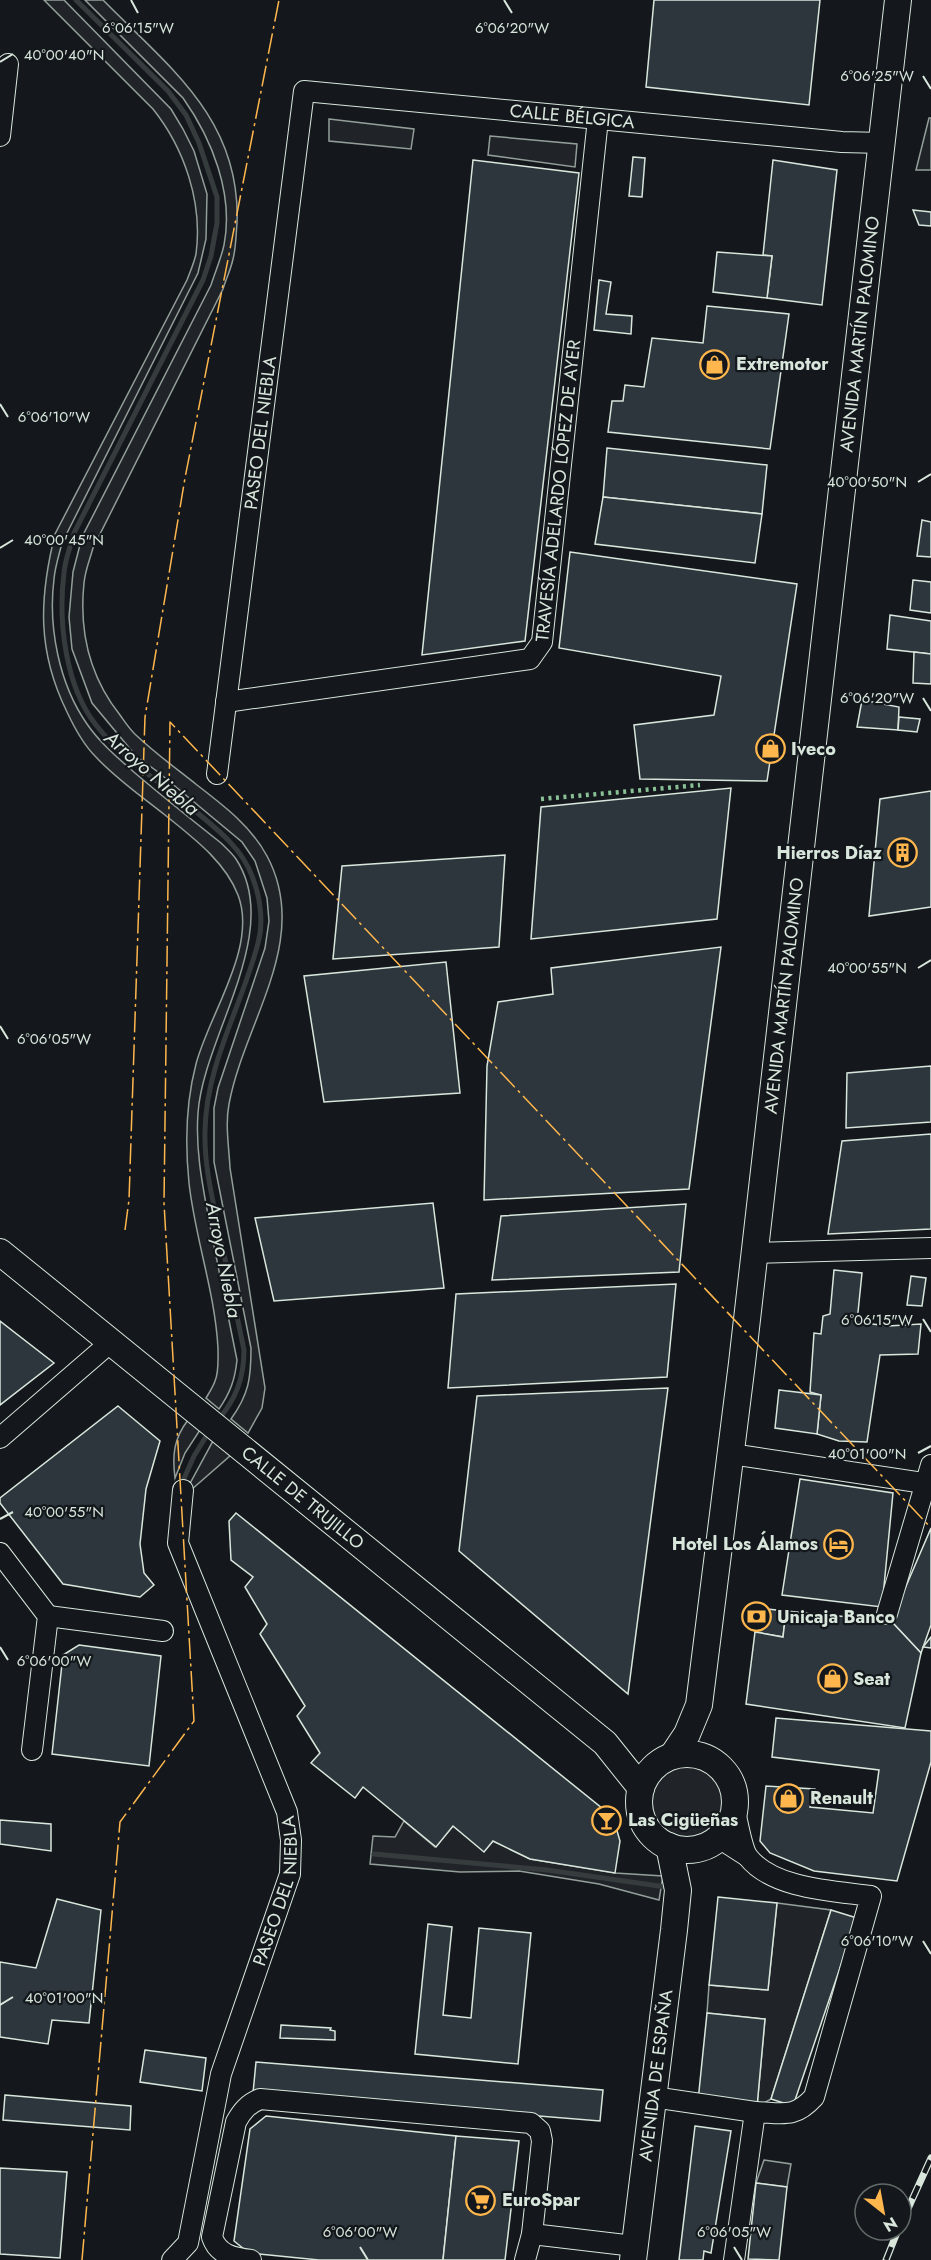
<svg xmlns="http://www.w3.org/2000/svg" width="931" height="2260" font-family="Jost,sans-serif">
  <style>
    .green { fill: #202428; stroke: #939e99; stroke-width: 1.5 }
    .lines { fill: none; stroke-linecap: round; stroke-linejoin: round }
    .stream { stroke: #363b3e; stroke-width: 5 }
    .building { fill: #2c363c; stroke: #d8e6dc; stroke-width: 1.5 }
    .minor-casing { stroke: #d8e6dc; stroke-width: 22 }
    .major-casing { stroke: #d8e6dc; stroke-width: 28 }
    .minor { stroke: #14181c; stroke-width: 20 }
    .major { stroke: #14181c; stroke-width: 26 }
    .rail-casing { stroke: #d8e6dc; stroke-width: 7 }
    .rail { stroke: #14181c; stroke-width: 4.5; stroke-dasharray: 14; stroke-linecap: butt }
    .hedge { stroke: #8ac095; stroke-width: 4.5; stroke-dasharray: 3 4.5; stroke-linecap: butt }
    .power { stroke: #ffb74d; stroke-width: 1.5; stroke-dasharray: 21 4.5 3 4.5; stroke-linecap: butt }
    .ticks { fill: none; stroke: #d8e6dc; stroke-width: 2 }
    .labels { text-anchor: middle; stroke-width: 4.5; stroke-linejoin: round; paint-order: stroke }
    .street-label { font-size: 18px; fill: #d8e6dc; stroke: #14181c }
    .poi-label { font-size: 18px; font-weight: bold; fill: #d8e6dc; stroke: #14181c; text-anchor: start }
    .water-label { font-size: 20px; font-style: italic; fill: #d8e6dc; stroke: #14181c }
    .ticks-label { font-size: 15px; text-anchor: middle; fill: #d8e6dc; stroke: #14181c; stroke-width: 4.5; stroke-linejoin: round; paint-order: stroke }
  </style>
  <rect width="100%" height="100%" fill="#14181c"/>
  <!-- green -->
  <g class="green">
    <path d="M44,0H64L171,109L183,129L194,151L207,194L206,239L198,273L62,543C59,555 55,567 54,579C48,627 59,684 87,724C100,743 118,758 135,773C163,797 192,820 221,843C226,848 232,853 236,859C284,932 203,1037 198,1113C195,1153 204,1192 211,1231C220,1274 228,1317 237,1360C235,1380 230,1393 219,1409L206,1398C209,1393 213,1387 215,1381C219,1372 218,1358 218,1348C215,1292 195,1238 189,1183C185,1144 186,1102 196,1064C209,1014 258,947 238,895C225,861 192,837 165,815C141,796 115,778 95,756C83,744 74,727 67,712C37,651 39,599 55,534L187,280C190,272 194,263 196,254C203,202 184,148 153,109Z"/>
    <path d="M85,0H103C169,67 241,119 237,223C236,234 236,248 233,259C231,269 226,279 223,289L93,548C90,559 85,571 84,583C79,631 90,677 120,715C125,722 130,730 137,736C156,754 177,769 197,785C223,805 251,826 267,856C312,940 244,1022 229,1104C225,1125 229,1147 230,1168L265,1388L262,1408L248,1433L231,1419C249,1394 251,1378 251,1348L214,1162V1108L218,1088L265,948L269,921L267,898L255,861L242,842L158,772L136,756L92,703L72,649L69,617L73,572L82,537L211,285C215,272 221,259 224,245C234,194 212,139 183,98Z"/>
    <path d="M929,118H931V170H916Z"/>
    <path d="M329,119L414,129L411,149L329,141Z"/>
    <path d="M490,136L577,144L575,167L488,155Z"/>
    <path d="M188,1420L200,1430L185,1453L175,1478C172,1455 174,1438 188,1420Z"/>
    <path d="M213,1441L231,1455L191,1490L187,1489Z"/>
    <circle cx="688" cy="1802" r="36"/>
    <path d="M404,1821L435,1847L453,1826L484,1851L493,1841L530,1859L615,1873L663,1876L659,1900L599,1884L519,1871L460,1872L370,1864L373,1836L395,1837Z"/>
    <path d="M777,1903L831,1910L771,2099L757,2107L765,2019L707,2013L709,1985L768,1990Z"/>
    <path d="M764,2160L791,2164L787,2187L756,2183Z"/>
  </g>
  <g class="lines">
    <!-- stream -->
    <g class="stream">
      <path d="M76,0L168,91L186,115L199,143L217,197V223L211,256L203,280L74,533C71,546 65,559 64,573C58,620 65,686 96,725C121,757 158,781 189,806C213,826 241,846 252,876C260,896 264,922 258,943C242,1006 206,1064 205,1131C204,1164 212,1197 219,1230C227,1270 236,1310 244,1350C244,1378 236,1399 218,1420"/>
      <path d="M182,1483L194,1456L210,1430"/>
      <path d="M374,1854L547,1870L666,1887"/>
    </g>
  </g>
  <!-- building -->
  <g class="building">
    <path d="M654,0H820L809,105L646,87Z"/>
    <path d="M633,157L645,158L642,197L629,196Z"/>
    <path d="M473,160L579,173L525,641L422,655Z"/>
    <path d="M773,160L837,170L822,305L767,298L772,256L763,255Z"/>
    <path d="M913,210L931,212V226L919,225Z"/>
    <path d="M717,252L772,256L767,298L713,292Z"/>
    <path d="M599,280L611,282L606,314L632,316L631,334L594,330Z"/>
    <path d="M707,306L789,314L770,449L608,432L612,401H623L625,385L644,387L652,338L703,343Z"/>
    <path d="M607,448L767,465L762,514L603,497Z"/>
    <path d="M603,497L762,514L755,563L595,544Z"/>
    <path d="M922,520L931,522V557L917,556Z"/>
    <path d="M570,552L797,584L767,781L640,779L634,725L714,715L721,676L559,648Z"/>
    <path d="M913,580L931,582V613L910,610Z"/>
    <path d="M890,615L931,621V654L887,649Z"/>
    <path d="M914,652L931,654V684L913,683Z"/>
    <path d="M862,700L899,707L898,730L857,727Z"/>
    <path d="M899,717L920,719L917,732L898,730Z"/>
    <path d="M731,788L717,919L531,939L541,807Z"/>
    <path d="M931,791V907L869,916L880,799Z"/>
    <path d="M505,855L499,947L333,959L342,866Z"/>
    <path d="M721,947L689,1189L484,1200L487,1066L498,1002L553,994L551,968Z"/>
    <path d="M446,962L460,1093L324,1102L304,976Z"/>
    <path d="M931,1066V1122L846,1128L847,1073Z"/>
    <path d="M931,1134V1229L828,1234L842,1141Z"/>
    <path d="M433,1203L444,1288L274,1301L255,1218Z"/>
    <path d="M686,1204L679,1272L492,1280L501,1216Z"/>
    <path d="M834,1270L862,1273L857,1322L888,1326L921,1324L918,1354L880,1355L867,1442L839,1441L817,1434L821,1395L810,1392L814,1333L821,1334L823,1316L830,1314Z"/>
    <path d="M911,1276L926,1278L922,1306L907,1305Z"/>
    <path d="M676,1284L667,1377L448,1388L456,1294Z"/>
    <path d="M0,1321L54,1363L0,1405Z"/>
    <path d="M668,1388L628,1694L459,1551L477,1396Z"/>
    <path d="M779,1390L821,1395L817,1434L775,1428Z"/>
    <path d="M118,1406L160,1441L146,1489L140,1544L144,1573L154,1585L140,1597L63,1584L0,1503V1498Z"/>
    <path d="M800,1479L893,1493L882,1607L782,1595Z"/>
    <path d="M236,1513L613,1817L620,1841L615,1873L530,1859L493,1841L484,1852L453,1826L436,1847L363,1787L355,1798L311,1763L320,1753L297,1716L305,1706L260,1634L267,1624L245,1587L253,1577L231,1560L229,1521Z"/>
    <path d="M931,1528V1625L921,1653L891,1621Z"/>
    <path d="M757,1608L786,1611L783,1637L755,1632Z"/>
    <path d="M786,1611L891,1621L921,1653L905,1728L746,1704L755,1632L783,1637Z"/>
    <path d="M931,1637V1648L923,1647Z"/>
    <path d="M79,1645L161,1656L149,1766L52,1754L63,1655Z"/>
    <path d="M776,1718L931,1731V1762L897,1881L814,1871L770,1853L760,1841L766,1786L815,1789L810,1807L873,1813L879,1770L772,1757Z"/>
    <path d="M0,1820L51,1824V1851L0,1844Z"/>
    <path d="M718,1897L777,1903L768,1990L709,1985Z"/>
    <path d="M57,1899L101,1910L89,2023L52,2020L48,2044L0,2037V1962L36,1968Z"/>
    <path d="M831,1910L857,1918L793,2106L771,2099Z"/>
    <path d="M428,1924L452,1927L443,2015L471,2018L479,1928L531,1933L518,2064L415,2054Z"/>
    <path d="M707,2013L765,2019L757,2107L698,2101Z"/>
    <path d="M281,2025L331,2028L330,2030L335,2031V2040L280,2038Z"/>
    <path d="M145,2050L206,2058L202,2091L140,2082Z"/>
    <path d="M256,2062L603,2090L600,2121L253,2093Z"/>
    <path d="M5,2095L131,2106L130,2130L3,2120Z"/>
    <path d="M266,2116L456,2136L443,2260H319L249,2253L234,2241L250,2129Z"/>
    <path d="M695,2126L731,2131L711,2253L704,2251L703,2260H679Z"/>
    <path d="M456,2136L519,2141L505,2260H443Z"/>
    <path d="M0,2168L67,2172L60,2258L0,2254Z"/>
    <path d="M756,2183L787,2187L779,2260L748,2259Z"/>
  </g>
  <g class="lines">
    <defs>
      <g id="minor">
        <path d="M0,136L8,64"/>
        <path id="s1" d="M226,702L530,659L542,642L598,119"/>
        <path id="s2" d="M217,774L304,91L842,142L882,143"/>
        <path d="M755,1253L931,1248"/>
        <path d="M0,1438L111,1342"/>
        <path d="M731,1454L931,1484"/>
        <path d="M0,1553L48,1616L32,1750"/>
        <path d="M887,1614L931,1465"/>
        <path d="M48,1616L163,1631"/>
        <path d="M719,1838L747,1856"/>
        <path d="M653,2097L755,2112"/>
        <path d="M532,2234L634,2246"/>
        <path id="s3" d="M172,2260L188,2243L221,2074L290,1874L291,1840L287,1812L178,1543L183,1490"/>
        <path d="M251,2260C234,2258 218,2255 212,2237L236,2122C242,2111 248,2104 260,2099L531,2123L540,2131L542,2141L532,2234L525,2260"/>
        <path d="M734,2260L755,2112C783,2113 794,2119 814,2097L871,1896C834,1891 773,1889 748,1857C742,1849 738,1823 735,1812"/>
      </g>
      <g id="major">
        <path id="s4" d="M0,1252L605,1743L641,1788"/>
        <circle cx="687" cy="1802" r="48"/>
        <path id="s5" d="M673,1755L687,1734L699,1705L742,1363L898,0"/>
        <path id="s6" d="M633,2260L674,1930L678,1890L669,1846"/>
      </g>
    </defs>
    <!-- minor casing -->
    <use href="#minor" class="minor-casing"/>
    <!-- major casing -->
    <use href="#major" class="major-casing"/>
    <!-- minor -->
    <use href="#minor" class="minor"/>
    <!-- major -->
    <use href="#major" class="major"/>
    <defs>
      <g id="rail">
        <path d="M901,2224L931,2158"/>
        <path d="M886,2260L898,2230"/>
      </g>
    </defs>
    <!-- rail casing -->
    <use href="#rail" class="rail-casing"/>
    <!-- rail -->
    <use href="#rail" class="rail"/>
    <!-- hedge -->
    <path class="hedge" d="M541,799L700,785"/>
    <!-- power -->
    <g class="power">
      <path d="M125,1230L129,1200L145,717L185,478L279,0"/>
      <path d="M82,2260L120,1822L194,1721L164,1203L170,722L931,1528"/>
    </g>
  </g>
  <!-- ticks -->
  <path class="ticks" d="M131,0L138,13M504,0L512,13M0,62L13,54M923,76L931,89M0,404L8,417M918,482L931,474M0,548L13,540M923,698L931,711M918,968L931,960M0,1026L8,1039M923,1319L931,1332M918,1453L931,1446M0,1519L13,1512M0,1647L8,1660M923,1941L931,1954M0,2005L13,1997M360,2247L368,2260M734,2247L742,2260"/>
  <!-- icons -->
  <defs>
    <symbol id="shop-ring" viewBox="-11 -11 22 22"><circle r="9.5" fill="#14181c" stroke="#ffb74d" stroke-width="1.5"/><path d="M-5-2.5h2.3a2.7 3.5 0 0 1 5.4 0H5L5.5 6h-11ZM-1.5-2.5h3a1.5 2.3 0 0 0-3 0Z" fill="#ffb74d"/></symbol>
    <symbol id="building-ring" viewBox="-11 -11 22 22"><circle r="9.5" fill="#14181c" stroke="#ffb74d" stroke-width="1.5"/><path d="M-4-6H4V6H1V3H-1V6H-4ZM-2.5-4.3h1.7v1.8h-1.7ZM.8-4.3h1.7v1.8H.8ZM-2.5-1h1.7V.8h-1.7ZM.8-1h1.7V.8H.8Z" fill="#ffb74d"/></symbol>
    <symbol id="hotel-ring" viewBox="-11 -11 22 22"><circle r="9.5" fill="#14181c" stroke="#ffb74d" stroke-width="1.5"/><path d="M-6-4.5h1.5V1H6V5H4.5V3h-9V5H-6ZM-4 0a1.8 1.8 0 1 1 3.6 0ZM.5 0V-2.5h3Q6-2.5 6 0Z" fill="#ffb74d"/></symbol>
    <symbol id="bank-ring" viewBox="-11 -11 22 22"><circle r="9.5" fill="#14181c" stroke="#ffb74d" stroke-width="1.5"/><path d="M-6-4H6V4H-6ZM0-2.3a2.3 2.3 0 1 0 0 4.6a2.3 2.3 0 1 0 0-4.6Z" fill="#ffb74d"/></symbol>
    <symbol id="bar-ring" viewBox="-11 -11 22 22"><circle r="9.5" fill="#14181c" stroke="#ffb74d" stroke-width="1.5"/><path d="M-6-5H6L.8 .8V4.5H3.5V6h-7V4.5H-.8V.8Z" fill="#ffb74d"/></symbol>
    <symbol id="supermarket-ring" viewBox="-11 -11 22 22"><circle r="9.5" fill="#14181c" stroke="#ffb74d" stroke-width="1.5"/><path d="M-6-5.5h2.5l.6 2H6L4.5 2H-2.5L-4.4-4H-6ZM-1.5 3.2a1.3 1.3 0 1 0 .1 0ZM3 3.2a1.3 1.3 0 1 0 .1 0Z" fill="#ffb74d"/></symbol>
  </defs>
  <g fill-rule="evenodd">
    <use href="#shop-ring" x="698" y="348" width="33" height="33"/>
    <use href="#shop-ring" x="754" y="732" width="33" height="33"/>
    <use href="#building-ring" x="886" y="836" width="33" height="33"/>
    <use href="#hotel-ring" x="822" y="1528" width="33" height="33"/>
    <use href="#bank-ring" x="740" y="1600" width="33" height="33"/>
    <use href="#shop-ring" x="816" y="1662" width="33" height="33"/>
    <use href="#shop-ring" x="772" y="1782" width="33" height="33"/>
    <use href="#bar-ring" x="590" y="1804" width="33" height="33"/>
    <use href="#supermarket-ring" x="464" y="2184" width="33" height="33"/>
  </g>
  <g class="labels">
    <!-- street labels -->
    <g class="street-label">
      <text dy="6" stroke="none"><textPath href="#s2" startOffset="958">CALLE BÉLGICA</textPath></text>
      <text dy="6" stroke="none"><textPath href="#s5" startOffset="1437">AVENIDA MARTÍN PALOMINO</textPath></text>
      <text dy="6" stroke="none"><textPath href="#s2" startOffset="344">PASEO DEL NIEBLA</textPath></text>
      <text dy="6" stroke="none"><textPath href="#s1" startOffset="480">TRAVESÍA ADELARDO LÓPEZ DE AYER</textPath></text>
      <text dy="6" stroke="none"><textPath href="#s5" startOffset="771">AVENIDA MARTÍN PALOMINO</textPath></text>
      <text dy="6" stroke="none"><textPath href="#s4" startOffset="390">CALLE DE TRUJILLO</textPath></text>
      <text dy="6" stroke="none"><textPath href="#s3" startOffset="388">PASEO DEL NIEBLA</textPath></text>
      <text dy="6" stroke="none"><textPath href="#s6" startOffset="186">AVENIDA DE ESPAÑA</textPath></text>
    </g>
    <!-- poi labels -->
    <g class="poi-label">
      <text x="736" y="370">Extremotor</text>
      <text x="791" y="755">Iveco</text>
      <text x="882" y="859" text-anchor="end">Hierros Díaz</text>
      <text x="818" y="1550" text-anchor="end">Hotel Los Álamos</text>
      <text x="777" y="1623">Unicaja Banco</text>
      <text x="853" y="1685">Seat</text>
      <text x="810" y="1804">Renault</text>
      <text x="628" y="1826">Las Cigüeñas</text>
      <text x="502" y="2206">EuroSpar</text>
    </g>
    <!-- water labels -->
    <g class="water-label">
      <text transform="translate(152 773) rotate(41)" y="7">Arroyo Niebla</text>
      <text transform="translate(224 1260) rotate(79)" y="7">Arroyo Niebla</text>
    </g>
  </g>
  <g class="ticks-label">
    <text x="138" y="33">6°06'15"W</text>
    <text x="512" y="33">6°06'20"W</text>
    <text x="64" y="60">40°00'40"N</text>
    <text x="877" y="81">6°06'25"W</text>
    <text x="54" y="422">6°06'10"W</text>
    <text x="867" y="487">40°00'50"N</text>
    <text x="64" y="545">40°00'45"N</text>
    <text x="877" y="703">6°06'20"W</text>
    <text x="867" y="973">40°00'55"N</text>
    <text x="54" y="1044">6°06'05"W</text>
    <text x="877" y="1325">6°06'15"W</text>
    <text x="867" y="1459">40°01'00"N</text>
    <text x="64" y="1517">40°00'55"N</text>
    <text x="54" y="1666">6°06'00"W</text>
    <text x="877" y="1946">6°06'10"W</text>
    <text x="64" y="2003">40°01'00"N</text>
    <text x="360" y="2237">6°06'00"W</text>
    <text x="734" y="2237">6°06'05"W</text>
  </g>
  <!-- north arrow -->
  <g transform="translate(883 2212) rotate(149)"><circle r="28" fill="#14181c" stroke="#626a69" stroke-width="1.5"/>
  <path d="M0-4.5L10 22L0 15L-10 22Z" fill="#ffb74d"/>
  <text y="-9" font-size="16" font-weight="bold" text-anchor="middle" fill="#d8e6dc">N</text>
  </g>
</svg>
